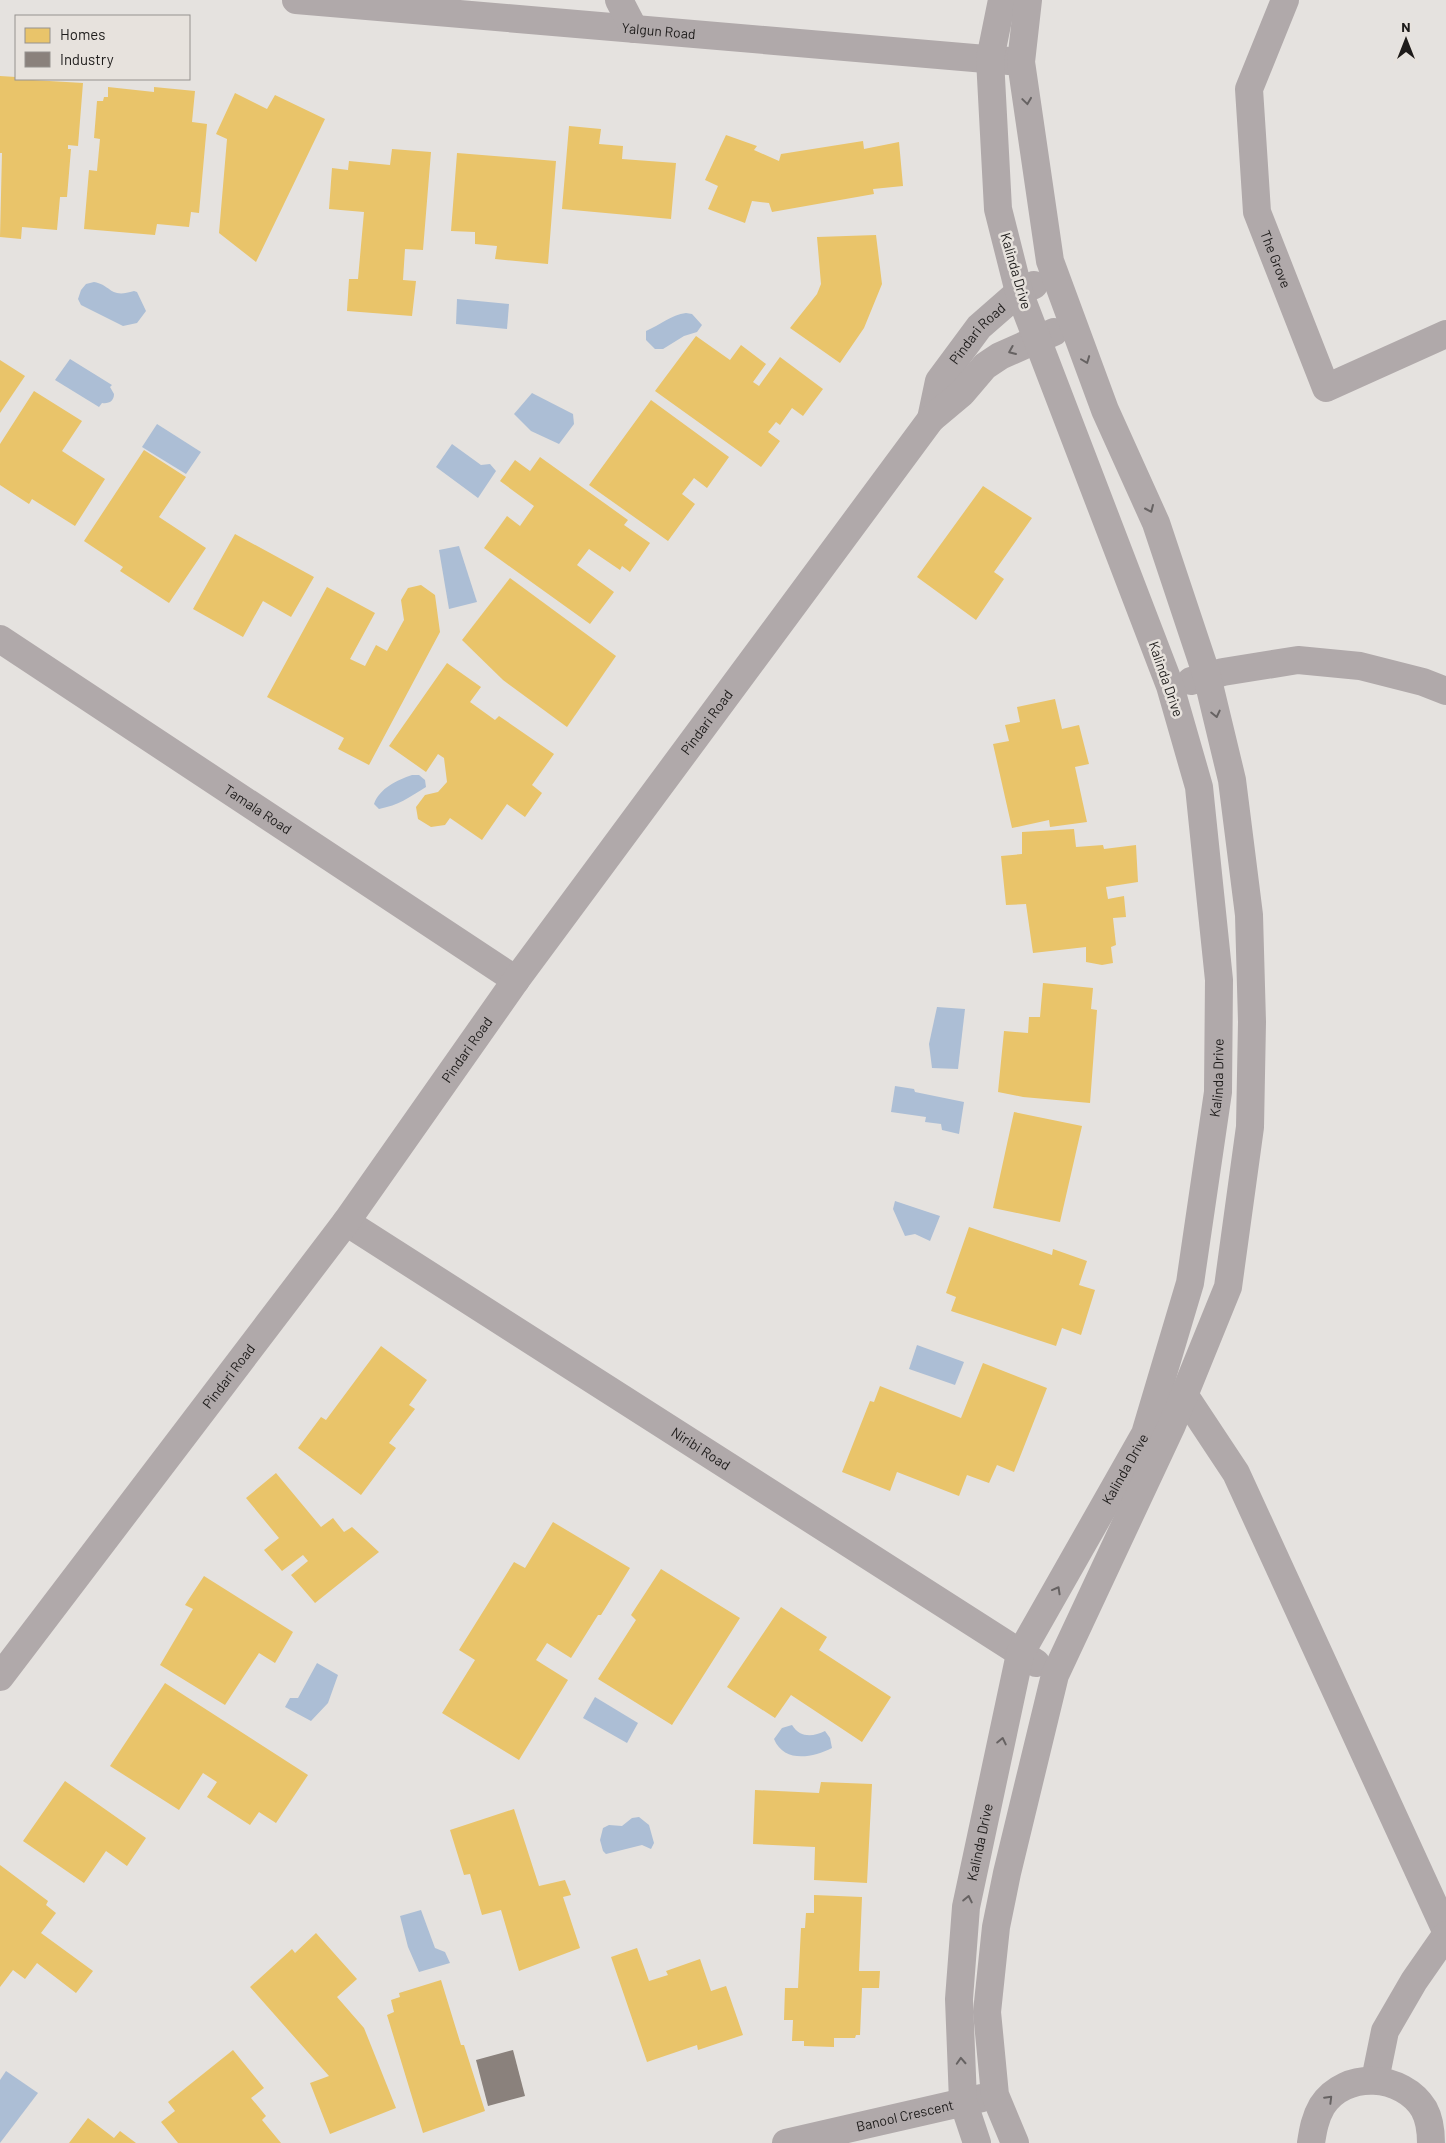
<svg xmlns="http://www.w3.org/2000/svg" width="1446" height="2143" font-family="Barlow,sans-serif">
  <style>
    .water { fill: #acbed5 }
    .homes { fill: #e9c46a }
    .industry { fill: #8a817c }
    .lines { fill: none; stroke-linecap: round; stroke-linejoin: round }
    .minor { stroke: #b0a9aa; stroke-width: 28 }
    .oneway { stroke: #666262 }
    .labels { text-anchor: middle; stroke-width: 5; stroke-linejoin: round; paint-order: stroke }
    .street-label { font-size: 14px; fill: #1d1b1a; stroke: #e7e2dd }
  </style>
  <rect width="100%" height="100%" fill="#e5e2df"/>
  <!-- water -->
  <g class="water">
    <path d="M94,282C112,285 109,299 134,291L137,292L146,311L137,323L123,326L81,305L78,299L81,290L86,284Z"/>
    <path d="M457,299L509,304L507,329L456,324Z"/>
    <path d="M686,313L692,314L702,325L697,332L684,336L663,349H655L646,340V331C660,325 671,315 686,313Z"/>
    <path d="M70,359L112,385L110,387L114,394C114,401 109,404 102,403L99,407L55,380Z"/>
    <path d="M532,393L573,414L574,424L559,444L531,431L514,414Z"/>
    <path d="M157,424L201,452L186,474L142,447Z"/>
    <path d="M452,444L481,465L490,464L496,471L478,498L436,467Z"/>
    <path d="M459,546L477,602L449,609L439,550Z"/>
    <path d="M412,775H419L425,780L426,787C408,798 399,805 379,809L374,804C380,788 397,780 412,775Z"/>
    <path d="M937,1007L965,1009L958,1069L932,1068L929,1044Z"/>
    <path d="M895,1086L914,1089L915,1092L964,1102L959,1134L942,1130L941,1124L925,1122L926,1117L891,1112Z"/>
    <path d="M895,1201L940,1216L930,1241L915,1234L905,1236L893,1209Z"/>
    <path d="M917,1345L964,1362L955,1385L909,1369Z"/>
    <path d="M317,1663L338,1675L328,1703L311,1721L285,1707L290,1698H298Z"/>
    <path d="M595,1697L638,1723L627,1743L583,1718Z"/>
    <path d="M792,1725C800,1738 813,1737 825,1731L830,1738L832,1748C812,1758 784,1763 774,1739L782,1728Z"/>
    <path d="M639,1817L649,1825L654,1843L651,1849L642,1845L606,1854L603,1851L600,1840L603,1828L609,1825L622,1826L632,1818Z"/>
    <path d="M421,1910L435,1948L445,1952L450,1963L419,1972L408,1947L400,1916Z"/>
    <path d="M6,2071L38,2093L0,2143V2080Z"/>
  </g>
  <!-- homes -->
  <g class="homes">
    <path d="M0,76L16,77V79L83,83L78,146L68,145V149H71L67,197H60L57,230L22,227L21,239L0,237L2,153H0Z"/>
    <path d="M108,87L154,92V87L195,91L192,122L207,124L199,213L191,212L189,227L157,224L155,235L84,229L89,170L97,171L100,139L94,138L97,101H103L104,97H108Z"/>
    <path d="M235,93L267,109L275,95L325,119L256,262L219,233L227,139L216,134Z"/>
    <path d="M569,126L601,129L599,144L623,146L622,159L676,163L671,219L562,209Z"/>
    <path d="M726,135L757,146L754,150L779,161L781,154L863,141L864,149L899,142L903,186L873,189L874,194L772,212L769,203L752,201L745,223L708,209L718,186L705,180Z"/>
    <path d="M392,149L431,152L423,250L405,249L403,280L416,281L412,316L347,311L349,279H358L364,212L329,209L332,168L348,170L349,161L390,165Z"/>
    <path d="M457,153L556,161L548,264L495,259L497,246L475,244V232L451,231Z"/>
    <path d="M876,235L882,284L864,328L840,363L790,328L817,294L821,284L817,237Z"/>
    <path d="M696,336L730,360L741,345L766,364L753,382L759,386L780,357L823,389L803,416L792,408L780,425L776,422L768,432L780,441L761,467L655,391Z"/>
    <path d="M0,360L25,376L0,413Z"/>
    <path d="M34,391L82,421L62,451L105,479L75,526L32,499L29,504L0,485V444Z"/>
    <path d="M651,400L729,457L707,488L694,478L682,494L695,504L668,541L589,485Z"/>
    <path d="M144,450L186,477L159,517L206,548L169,603L120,571L123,567L84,541Z"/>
    <path d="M540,457L628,520L624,525L650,543L630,572L622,566L620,570L589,549L577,565L614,592L590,624L484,548L507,516L520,526L534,506L500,481L515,460L530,471Z"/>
    <path d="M983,486L1032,518L994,572L1004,579L976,620L917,577Z"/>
    <path d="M235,534L314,577L291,617L263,601L243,637L193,609Z"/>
    <path d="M510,578L616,656L567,727L503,680L462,640Z"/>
    <path d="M421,585L435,595L440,632L369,765L338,749L344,738L267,697L327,587L375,613L350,659L365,666L376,645L387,651L404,620L401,600L408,588Z"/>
    <path d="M447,663L481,687L470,702L495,720L499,716L554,754L532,785L542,793L525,817L507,804L482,840L450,818L445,825L431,827L418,819L416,807L425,795L438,792L447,782L444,758L438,754L426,772L389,746Z"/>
    <path d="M1055,699L1062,729L1079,725L1089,764L1075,767L1087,822L1050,827L1049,820L1012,828L993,744L1009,741L1005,725L1020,722L1017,707Z"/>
    <path d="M1074,829L1076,847L1103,845L1104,849L1136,845L1138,882L1106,887L1108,899L1124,896L1126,917L1113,918L1116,945L1111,947L1113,963L1102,965L1086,962V947L1033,953L1026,904L1006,905L1001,856L1022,854V832Z"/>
    <path d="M1043,983L1093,988L1091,1009L1097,1010L1090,1103L1023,1097L998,1092L1004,1031L1028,1033L1029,1017H1040Z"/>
    <path d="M1014,1112L1082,1126L1060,1222L993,1208Z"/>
    <path d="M969,1227L1052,1255L1053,1249L1087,1261L1079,1285L1095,1290L1081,1335L1062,1328L1056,1346L951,1311L956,1297L946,1293Z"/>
    <path d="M381,1346L427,1380L409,1405L415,1409L389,1443L396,1448L361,1495L298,1448L321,1417L326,1420Z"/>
    <path d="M983,1363L1047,1388L1014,1472L997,1465L989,1483L967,1475L959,1496L897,1472L890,1491L842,1472L870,1401L874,1402L880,1386L961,1418Z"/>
    <path d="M276,1473L321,1527L333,1518L344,1532L352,1527L379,1552L315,1603L291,1575L308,1561L303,1555L282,1571L264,1550L279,1538L246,1498Z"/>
    <path d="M553,1522L630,1568L601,1615H598L571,1658L547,1643L536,1660L568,1680L519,1760L442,1713L475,1660L459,1650L514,1562L525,1568Z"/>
    <path d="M661,1569L740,1618L672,1725L598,1679L636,1620L631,1615Z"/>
    <path d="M204,1576L293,1632L275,1663L259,1653L225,1705L160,1665L193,1609L185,1605Z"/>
    <path d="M781,1607L827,1637L819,1650L891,1697L862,1742L791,1695L775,1718L727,1687Z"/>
    <path d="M165,1683L308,1775L276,1823L259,1812L250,1825L207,1797L217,1782L203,1773L179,1810L110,1766Z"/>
    <path d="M65,1781L146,1838L127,1866L106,1851L84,1883L23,1841Z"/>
    <path d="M821,1782L872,1784L867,1883L814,1880L815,1847L753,1844L755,1790L819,1793Z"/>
    <path d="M514,1809L539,1886L565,1880L571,1895L563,1897L580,1948L519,1971L501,1910L482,1915L470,1874L464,1875L450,1830Z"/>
    <path d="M0,1865L48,1901L46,1905L56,1913L41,1933L93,1971L76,1993L37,1963L25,1979L13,1970L0,1987Z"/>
    <path d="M814,1895L862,1897L859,1971H880L879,1988H862L860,2035H856L855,2038H834V2047L804,2046V2041H792L793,2020H784L785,1988H798L801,1928H805L806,1913H814Z"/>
    <path d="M316,1933L357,1979L337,1997L364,2028L396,2108L330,2134L310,2083L329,2076L250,1987L292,1949L295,1953Z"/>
    <path d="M637,1948L649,1981L668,1975L666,1971L700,1959L711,1991L726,1986L743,2035L698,2050L697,2045L647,2062L611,1957Z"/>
    <path d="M441,1980L461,2045H464L485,2111L423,2133L387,2015L394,2012L391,2000L400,1997L399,1993Z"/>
    <path d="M233,2050L264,2088L251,2098L266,2116L262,2120L281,2143H178L161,2122L175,2111L168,2102Z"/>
    <path d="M88,2118L114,2138L120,2131L136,2143H69Z"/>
  </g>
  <!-- industry -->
  <path class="industry" d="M513,2050L525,2096L488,2106L476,2060Z"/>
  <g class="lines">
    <!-- minor -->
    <g class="minor">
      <path id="s1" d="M296,0L1009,61"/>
      <path d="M619,0L634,29"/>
      <path id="s2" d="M1285,0L1249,89L1257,212L1326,388L1446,334"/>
      <path id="s3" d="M931,419L939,381L979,327L1019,292L1034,285"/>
      <path id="s4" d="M0,639L516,980"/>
      <path d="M1191,681L1223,672L1298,660L1360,666L1423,682L1446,691"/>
      <path id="s5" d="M346,1222L1036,1663"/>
      <path d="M1185,1396L1236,1473L1446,1931"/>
      <path id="s6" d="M0,1677L346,1222L516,980L931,419L962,393L985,366L1000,356L1054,332"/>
      <path d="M1375,2080L1385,2031L1414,1981L1446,1935"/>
      <path id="s7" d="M786,2143L982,2098"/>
      <path id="s8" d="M977,2143L963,2101L959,1999L966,1907L1020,1654L1145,1434L1190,1283L1218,1092L1219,980L1199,787L1170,686L1019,292L998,209L990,59L1002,0"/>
      <path d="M1015,2143L995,2095L987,2012L996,1927L1007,1873L1055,1675L1172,1425L1228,1287L1250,1127L1252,1022L1249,915L1232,780L1207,676L1156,523L1105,410L1050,261L1021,62L1028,0"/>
      <path d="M1311,2143C1313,2130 1315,2118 1322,2106C1345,2070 1403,2074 1424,2109C1430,2120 1431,2132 1431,2143"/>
    </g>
  </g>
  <!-- one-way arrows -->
  <defs><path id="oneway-chevron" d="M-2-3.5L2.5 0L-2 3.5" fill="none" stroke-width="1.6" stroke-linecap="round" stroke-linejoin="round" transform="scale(1.25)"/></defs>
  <g class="oneway">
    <use href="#oneway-chevron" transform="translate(1027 101) rotate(82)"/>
    <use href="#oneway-chevron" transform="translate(1012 351) rotate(157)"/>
    <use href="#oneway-chevron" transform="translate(1086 360) rotate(69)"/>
    <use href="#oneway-chevron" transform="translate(1150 509) rotate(66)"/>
    <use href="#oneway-chevron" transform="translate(1216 714) rotate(77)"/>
    <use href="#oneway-chevron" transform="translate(1057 1590) rotate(-61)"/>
    <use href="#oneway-chevron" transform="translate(1002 1741) rotate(-78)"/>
    <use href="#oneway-chevron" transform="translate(968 1899) rotate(-78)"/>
    <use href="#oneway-chevron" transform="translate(961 2061) rotate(-93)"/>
    <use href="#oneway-chevron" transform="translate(1329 2099) rotate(-45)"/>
  </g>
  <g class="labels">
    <!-- street labels -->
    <g class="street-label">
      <text dy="5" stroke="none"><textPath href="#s1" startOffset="364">Yalgun Road</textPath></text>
      <text dy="5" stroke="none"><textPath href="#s2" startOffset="270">The Grove</textPath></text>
      <text transform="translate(1016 271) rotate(74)" y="5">Kalinda Drive</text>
      <text dy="5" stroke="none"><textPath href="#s3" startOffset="100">Pindari Road</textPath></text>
      <text transform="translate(1166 679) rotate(71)" y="5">Kalinda Drive</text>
      <text dy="5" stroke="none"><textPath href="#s6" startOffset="1188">Pindari Road</textPath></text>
      <text dy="5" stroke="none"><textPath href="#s4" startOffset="309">Tamala Road</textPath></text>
      <text dy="5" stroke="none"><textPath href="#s6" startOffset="782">Pindari Road</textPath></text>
      <text dy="5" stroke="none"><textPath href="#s8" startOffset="1115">Kalinda Drive</textPath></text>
      <text dy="5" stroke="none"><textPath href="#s6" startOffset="378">Pindari Road</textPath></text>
      <text dy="5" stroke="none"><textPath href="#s5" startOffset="421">Niribi Road</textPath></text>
      <text dy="5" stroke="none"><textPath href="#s8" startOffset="710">Kalinda Drive</textPath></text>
      <text dy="5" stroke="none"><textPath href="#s8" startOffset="305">Kalinda Drive</textPath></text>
      <text dy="5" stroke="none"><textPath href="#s7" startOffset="122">Banool Crescent</textPath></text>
    </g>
  </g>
  <!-- legend -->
  <rect x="15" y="15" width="175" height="65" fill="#e7e2dd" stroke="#96928f"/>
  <rect x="25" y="28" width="25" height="15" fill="#e9c46a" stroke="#96928f"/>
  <text x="60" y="40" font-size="15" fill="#1d1b1a">Homes</text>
  <rect x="25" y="52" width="25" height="15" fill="#8a817c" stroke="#96928f"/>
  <text x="60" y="65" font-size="15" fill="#1d1b1a">Industry</text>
  <!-- north arrow -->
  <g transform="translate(1406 40)" stroke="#e7e2dd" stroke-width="4" paint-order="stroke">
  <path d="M0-4L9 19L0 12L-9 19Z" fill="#1d1b1a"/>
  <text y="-8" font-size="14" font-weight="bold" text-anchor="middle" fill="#1d1b1a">N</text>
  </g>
</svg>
